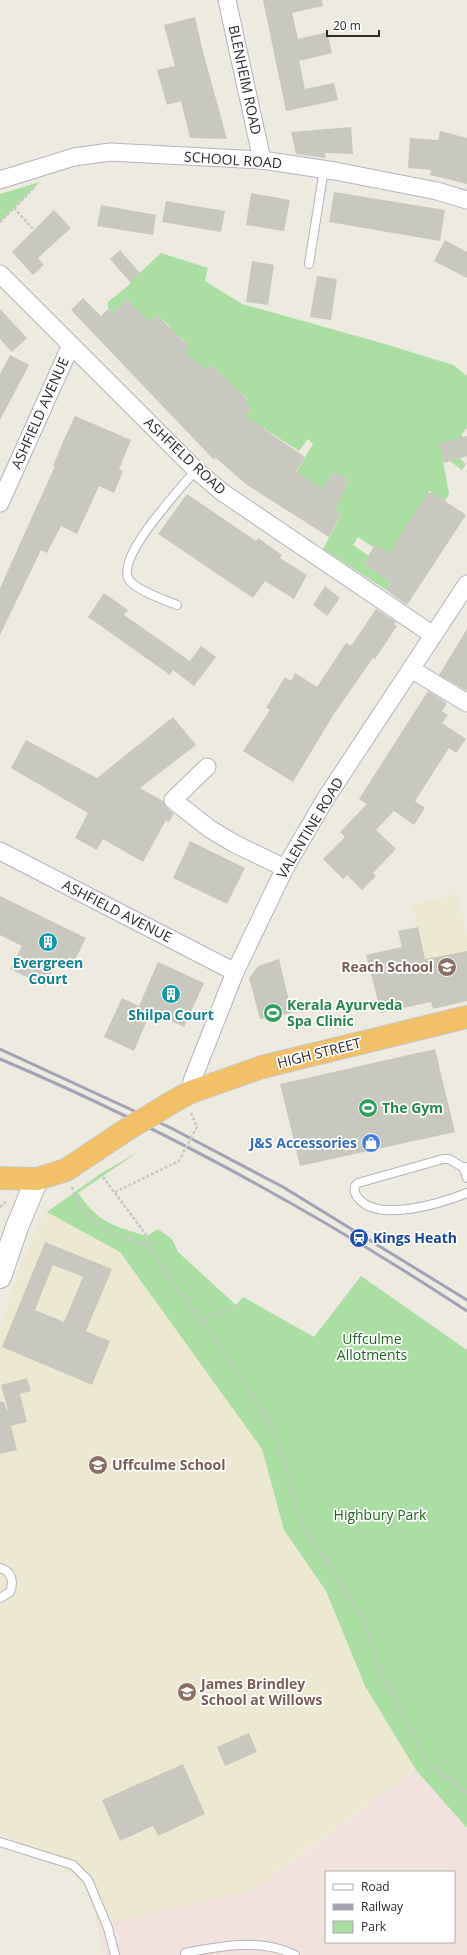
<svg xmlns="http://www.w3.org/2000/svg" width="467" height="1955" font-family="'Open Sans',sans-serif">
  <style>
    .education { fill: #ede9d1 }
    .medical { fill: #f2e2de; fill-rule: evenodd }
    .green { fill: #a9dfa1 }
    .building { fill: #c9c8be; fill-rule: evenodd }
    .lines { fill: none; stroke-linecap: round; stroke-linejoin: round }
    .lane-casing { stroke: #b4b3be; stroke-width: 10 }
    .street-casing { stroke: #b4b3be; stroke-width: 19 }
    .secondary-casing { stroke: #b4b3be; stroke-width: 24 }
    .highway-casing { stroke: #c8c8c8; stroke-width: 24 }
    .path { stroke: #c8c8c8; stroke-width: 2.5; stroke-dasharray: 3 2; stroke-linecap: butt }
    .lane { stroke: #fff; stroke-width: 8 }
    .street { stroke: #fff; stroke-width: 17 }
    .secondary { stroke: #fff; stroke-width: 22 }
    .highway { stroke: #f2c066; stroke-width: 22 }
    .rail { stroke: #a4a3b5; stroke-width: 3 }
    .highway-bridge-casing { stroke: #c8c8c8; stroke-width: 24; stroke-linecap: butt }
    .path-bridge { stroke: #c8c8c8; stroke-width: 2.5; stroke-dasharray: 3 2; stroke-linecap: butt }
    .highway-bridge { stroke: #f2c066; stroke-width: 22 }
    .labels { text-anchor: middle; stroke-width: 3.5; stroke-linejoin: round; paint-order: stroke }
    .street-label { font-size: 14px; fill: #2c2c2c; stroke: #fff }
    .culture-label { font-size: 14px; font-weight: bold; fill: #0d838f; stroke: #fff }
    .education-label { font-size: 14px; font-weight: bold; fill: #785e54; stroke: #fff; text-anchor: start }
    .leisure-label { font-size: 14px; font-weight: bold; fill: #27864d; stroke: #fff; text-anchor: start }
    .shop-label { font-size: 14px; font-weight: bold; fill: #366cbe; stroke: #fff; text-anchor: end }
    .transit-label { font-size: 14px; font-weight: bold; fill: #164399; stroke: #fff; text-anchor: start }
    .park-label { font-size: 14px; fill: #216521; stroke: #fff }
  </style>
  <rect width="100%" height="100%" fill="#edeae0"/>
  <!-- education -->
  <g class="education">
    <path d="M456,893L467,933V1001L437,1008L412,905Z"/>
    <path d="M47,1212L120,1252L262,1449L284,1530L326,1591L365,1686L416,1770L250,1891L98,1925L87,1888L51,1858L7,1837L0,1831V1329L13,1288L37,1225Z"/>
  </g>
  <!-- medical -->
  <path class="medical" d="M416,1770L467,1828V1955H104L98,1925L250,1891L314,1847ZM326,1872H454V1942H326Z"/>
  <!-- green -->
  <g class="green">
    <path d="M40,182L0,222V194Z"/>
    <path d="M161,253L208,268L205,281L242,304L385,344L453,365L467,376V428L461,435L467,440L458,457L466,464L462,470L450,461L446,443L440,444L449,494L445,501L429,491L397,541L402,566L376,545L373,547L358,537L353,545L369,556L364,564L391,582L386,590L323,549L341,515L335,510L349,480L333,472L317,497L292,479L313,444L308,439L299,451L263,428L249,449L228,432L251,410L245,404L249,400L238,391L213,415L227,380L211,365L188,387L184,352L189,347L181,337L155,362L148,353L171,327L157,315L133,340L138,310L127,299L113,313L108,309V302L130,284V282Z"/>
    <path d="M141,1150L78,1193C99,1223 113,1226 147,1236L158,1229L172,1239L178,1252L236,1305L243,1297L314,1337L361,1276L467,1350V1828L416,1770L365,1686L326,1591L284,1530L262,1449L120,1252L47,1212L100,1174Z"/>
  </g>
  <!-- building -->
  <g class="building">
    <path d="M263,0H322L323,6L292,13L298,39L327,32L332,53L299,61L305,89L334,83L338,100L286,111Z"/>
    <path d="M195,17L203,52L227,139L190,138L181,101L167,105L157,70L175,66L164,25Z"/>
    <path d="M351,127L353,154L325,153L326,158L296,154L291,132Z"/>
    <path d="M440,131L467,138V184L430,175L431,170L408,168L410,138L438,140Z"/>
    <path d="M334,192L445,210L440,241L329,222Z"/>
    <path d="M251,193L290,200L284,231L246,225Z"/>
    <path d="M166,201L225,211L221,232L162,222Z"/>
    <path d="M101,205L156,215L153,235L97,226Z"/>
    <path d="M54,210L71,228L38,258L44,265L33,275L12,252Z"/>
    <path d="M445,240L467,252V278L434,261Z"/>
    <path d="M120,250L140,273L130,282L110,259Z"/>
    <path d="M252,261L274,265L268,305L246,302Z"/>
    <path d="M317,276L337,279L331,320L310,317Z"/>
    <path d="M83,298L101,316L108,309L113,313L127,299L150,322L157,315L190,347L184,352L206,370L211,365L249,401L245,404L251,410L245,416L305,457L296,471L322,489L333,472L349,480L335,510L341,514L329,537L247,485L216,458L214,460L71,310Z"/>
    <path d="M0,309L27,338L12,352L0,339Z"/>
    <path d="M10,355L29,365L0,420V374Z"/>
    <path d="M75,416L131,440L119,469L123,471L114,493L99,486L77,534L61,526L47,553L41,550L0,635V588L55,466H53L62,444Z"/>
    <path d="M467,436V456L444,463L439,444Z"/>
    <path d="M427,493H433L466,515L407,605L386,590L391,582L364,564L375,544L389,554Z"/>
    <path d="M187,494L256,541L258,538L282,555L280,558L307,575L294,599L265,581L253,598L158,534Z"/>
    <path d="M325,586L340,598L327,616L313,605Z"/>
    <path d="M104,593L128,610L124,615L190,661L201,646L216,657L194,686L173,670L170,675L88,617Z"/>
    <path d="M376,609L396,622L394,624L397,626L375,659L373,658L334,714L293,782L243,751L270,710L266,708L285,677L291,681L295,673L317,687L346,643L351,646Z"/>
    <path d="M467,629V691L439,675Z"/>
    <path d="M428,691L447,703L442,711L448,715L442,723L466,739L456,753L449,748L415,801L425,808L414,825L394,811L376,830L396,849L373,873L376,876L362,890L347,875L343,879L323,859L345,837L340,832L367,804L359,799Z"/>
    <path d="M173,717L196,745L140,788L163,801L167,808L174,814L169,822L166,820L143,862L103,839L97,850L75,838L88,813L11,768L26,740L97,778Z"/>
    <path d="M190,841L245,868L227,904L173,878Z"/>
    <path d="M0,896L86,938L70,970L56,963L45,986L10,969L22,946L0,935Z"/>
    <path d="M418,927L425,959L467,951V1001L433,1009L431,1002L381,1013L366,955L402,947L398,931Z"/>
    <path d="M279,959L292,1013L260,1019L249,978L258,966Z"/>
    <path d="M158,962L204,983L184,1027L151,1011L134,1051L104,1037L122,998L139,1006Z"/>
    <path d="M435,1049L455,1132L300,1166L280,1084Z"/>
    <path d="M45,1242L112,1269L86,1331L110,1341L92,1385L2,1347ZM53,1265L83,1277L64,1322L35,1310Z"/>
    <path d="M27,1378L31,1391L20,1394L27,1422L11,1426L17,1450L0,1454V1402H4L7,1410H8L1,1385Z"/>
    <path d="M249,1733L257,1752L225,1766L217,1747Z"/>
    <path d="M183,1764L205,1814L158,1836L153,1826L120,1841L102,1800Z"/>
  </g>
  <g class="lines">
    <defs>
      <g id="lane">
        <path d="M309,264L324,169"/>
        <path d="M177,605C165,600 138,591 130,581C112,560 182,487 196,470"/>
        <path d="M467,1167L464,1168L467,1178"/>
        <path d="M464,1168L449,1159H443L358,1183L355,1186C354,1192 355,1195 360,1200C381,1222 442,1203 467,1193"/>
        <path d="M0,1568C12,1571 14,1582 10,1592L0,1598"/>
        <path d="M0,1842L73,1865L88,1880L108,1928L115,1955"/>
        <path d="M186,1955L185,1953C220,1946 262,1938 295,1955"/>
      </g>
      <g id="street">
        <path d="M227,0L262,160"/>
        <path d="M0,180L74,157L110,152L262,160L335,171L437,191L467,200"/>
        <path d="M0,274L196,470L222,492L433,635"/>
        <path d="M0,503L71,345"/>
        <path d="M411,669L467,703"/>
        <path d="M207,767L173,800L210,829L235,844L285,868"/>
        <path d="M0,851L235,972"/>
        <path d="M191,1092L192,1081L235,972L285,868L326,798L467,584"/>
      </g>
      <path id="secondary" d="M0,1277L17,1227L37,1179"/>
      <g id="highway">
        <path d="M176,1100L191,1092L262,1067L467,1017"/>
        <path d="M0,1178L37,1179L66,1170L126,1130"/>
      </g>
    </defs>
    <!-- lane casing -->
    <use href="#lane" class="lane-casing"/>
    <!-- street casing -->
    <use href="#street" class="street-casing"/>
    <!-- secondary casing -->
    <use href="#secondary" class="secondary-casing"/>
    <!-- highway casing -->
    <use href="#highway" class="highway-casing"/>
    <!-- path -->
    <g class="path">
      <path d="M14,208L34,230"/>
      <path d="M0,222L34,188"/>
      <path d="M191,1113L197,1127L192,1136"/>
      <path d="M103,1177L147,1236L149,1245"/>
      <path d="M72,1187L78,1206L92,1219L108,1231L149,1246L168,1276L225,1354L275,1434L302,1524L340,1580L364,1624L385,1680L428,1763L467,1793"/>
      <path d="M115,1192L179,1161L181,1157"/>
      <path d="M0,1207L6,1202"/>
      <path d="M201,1319L236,1306"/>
    </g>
    <!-- lane -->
    <use href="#lane" class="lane"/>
    <!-- street -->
    <use href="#street" class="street"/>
    <!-- secondary -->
    <use href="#secondary" class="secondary"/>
    <!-- highway -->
    <use href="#highway" class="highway"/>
    <!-- rail -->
    <g class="rail">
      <path d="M0,1049L171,1128L283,1187L467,1300"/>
      <path d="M0,1059C163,1128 319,1214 467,1311"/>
    </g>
    <defs>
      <path id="highway-bridge" d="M126,1130L176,1100"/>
    </defs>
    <!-- highway-bridge casing -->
    <use href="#highway-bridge" class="highway-bridge-casing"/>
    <!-- path-bridge -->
    <path class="path-bridge" d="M181,1157L192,1136"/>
    <!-- highway-bridge -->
    <use href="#highway-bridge" class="highway-bridge"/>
  </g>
  <!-- icons -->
  <defs>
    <symbol id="building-disc" viewBox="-11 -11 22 22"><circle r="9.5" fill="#0f9aa8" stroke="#fff"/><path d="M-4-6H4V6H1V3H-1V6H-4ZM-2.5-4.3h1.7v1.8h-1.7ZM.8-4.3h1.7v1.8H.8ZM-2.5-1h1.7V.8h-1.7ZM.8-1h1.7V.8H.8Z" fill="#fff"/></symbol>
    <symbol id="school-disc" viewBox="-11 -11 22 22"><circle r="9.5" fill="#8d6e63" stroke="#fff"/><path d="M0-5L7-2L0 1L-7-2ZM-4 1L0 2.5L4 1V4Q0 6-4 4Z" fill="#fff"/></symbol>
    <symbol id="stadium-disc" viewBox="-11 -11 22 22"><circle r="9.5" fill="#2e9e5b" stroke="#fff"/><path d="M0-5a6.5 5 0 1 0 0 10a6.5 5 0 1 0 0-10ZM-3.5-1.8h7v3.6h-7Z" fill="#fff"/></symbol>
    <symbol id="shop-disc" viewBox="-11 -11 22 22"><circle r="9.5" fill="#3f7fe0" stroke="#fff"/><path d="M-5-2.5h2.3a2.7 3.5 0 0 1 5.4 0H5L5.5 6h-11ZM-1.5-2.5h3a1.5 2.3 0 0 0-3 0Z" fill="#fff"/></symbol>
    <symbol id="station-disc" viewBox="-11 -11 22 22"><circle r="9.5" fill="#1a4fb4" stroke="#fff"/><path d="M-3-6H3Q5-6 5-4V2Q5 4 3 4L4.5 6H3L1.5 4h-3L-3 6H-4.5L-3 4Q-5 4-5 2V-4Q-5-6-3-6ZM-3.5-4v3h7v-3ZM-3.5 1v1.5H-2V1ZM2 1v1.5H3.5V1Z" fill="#fff"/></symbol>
  </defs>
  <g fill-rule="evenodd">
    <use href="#building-disc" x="37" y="931" width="22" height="22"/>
    <use href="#school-disc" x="436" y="956" width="22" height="22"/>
    <use href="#building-disc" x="160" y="983" width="22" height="22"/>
    <use href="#stadium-disc" x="262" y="1002" width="22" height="22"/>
    <use href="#stadium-disc" x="357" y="1097" width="22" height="22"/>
    <use href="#shop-disc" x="360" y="1132" width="22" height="22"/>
    <use href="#station-disc" x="348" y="1227" width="22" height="22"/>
    <use href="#school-disc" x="87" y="1454" width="22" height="22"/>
    <use href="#school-disc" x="176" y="1681" width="22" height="22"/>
  </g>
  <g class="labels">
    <!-- street labels -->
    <g class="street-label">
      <text transform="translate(245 80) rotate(78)" y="5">BLENHEIM ROAD</text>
      <text transform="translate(233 160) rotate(4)" y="5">SCHOOL ROAD</text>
      <text transform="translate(40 413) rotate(-66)" y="5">ASHFIELD AVENUE</text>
      <text transform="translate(185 456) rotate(43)" y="5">ASHFIELD ROAD</text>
      <text transform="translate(310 828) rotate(-59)" y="5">VALENTINE ROAD</text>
      <text transform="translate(117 911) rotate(27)" y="5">ASHFIELD AVENUE</text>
      <text transform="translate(319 1053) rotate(-14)" y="5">HIGH STREET</text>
    </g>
    <!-- culture labels -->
    <g class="culture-label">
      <text x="48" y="968">Evergreen<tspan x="48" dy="16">Court</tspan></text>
      <text x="171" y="1020">Shilpa Court</text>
    </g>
    <!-- education labels -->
    <g class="education-label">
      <text x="433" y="972" text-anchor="end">Reach School</text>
      <text x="112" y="1470">Uffculme School</text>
      <text x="201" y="1689">James Brindley<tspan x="201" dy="16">School at Willows</tspan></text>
    </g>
    <!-- leisure labels -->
    <g class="leisure-label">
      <text x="287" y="1010">Kerala Ayurveda<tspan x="287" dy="16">Spa Clinic</tspan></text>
      <text x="382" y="1113">The Gym</text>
    </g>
    <!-- shop labels -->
    <g class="shop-label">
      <text x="357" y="1148">J&amp;S Accessories</text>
    </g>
    <!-- transit labels -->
    <g class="transit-label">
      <text x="373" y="1243">Kings Heath</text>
    </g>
    <!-- park labels -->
    <g class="park-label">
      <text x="372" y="1344">Uffculme<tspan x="372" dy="16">Allotments</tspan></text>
      <text x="380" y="1520">Highbury Park</text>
    </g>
  </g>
  <!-- legend -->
  <rect x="325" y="1871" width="130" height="72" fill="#ffffff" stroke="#ababab"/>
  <rect x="333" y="1884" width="20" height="6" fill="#ffffff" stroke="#ababab"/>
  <text x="361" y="1891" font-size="12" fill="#2c2c2c">Road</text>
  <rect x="333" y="1904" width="20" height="6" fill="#a4a3b5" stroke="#ababab"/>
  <text x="361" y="1911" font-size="12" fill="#2c2c2c">Railway</text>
  <rect x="333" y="1921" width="20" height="12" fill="#a9dfa1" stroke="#ababab"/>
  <text x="361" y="1931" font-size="12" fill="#2c2c2c">Park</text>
  <!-- scale -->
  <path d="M327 30v6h52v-6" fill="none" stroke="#2c2c2c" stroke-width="2"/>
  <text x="333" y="30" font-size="12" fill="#2c2c2c" stroke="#ffffff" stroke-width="3" paint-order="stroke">20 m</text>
</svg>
